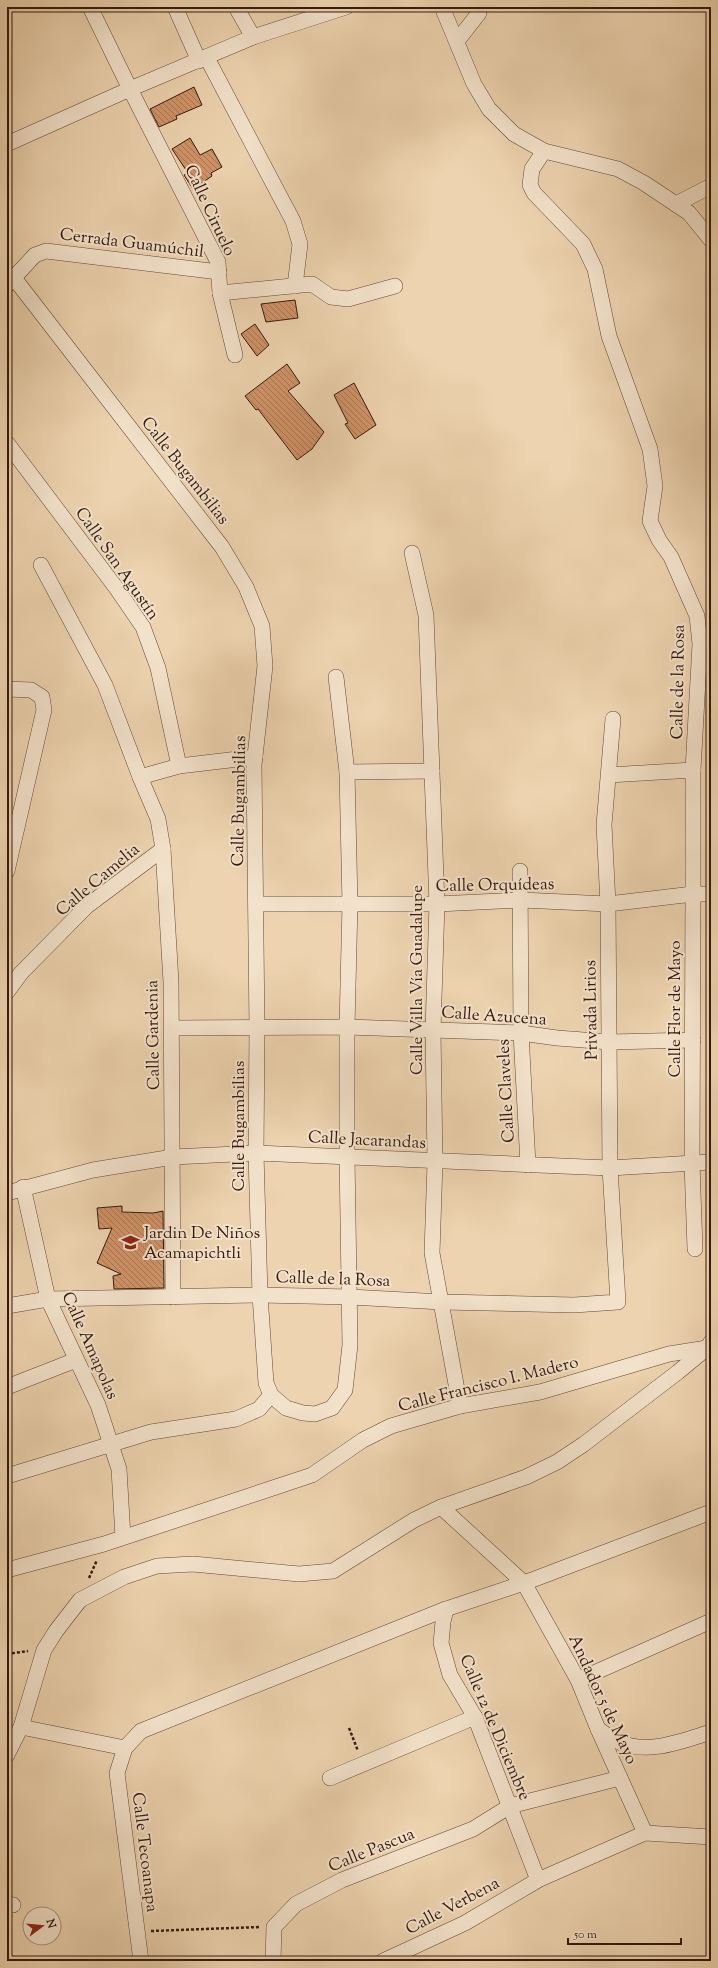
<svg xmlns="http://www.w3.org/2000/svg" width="718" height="1968" font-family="'Sorts Mill Goudy',serif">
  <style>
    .building { fill: url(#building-back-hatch); stroke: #34190f }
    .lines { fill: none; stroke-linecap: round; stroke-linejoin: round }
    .minor-casing { stroke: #624837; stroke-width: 16 }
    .path { stroke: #34190f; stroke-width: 2.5; stroke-dasharray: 3 2; stroke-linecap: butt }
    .minor { stroke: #f3e2cb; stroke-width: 15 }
    .labels { text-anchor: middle; stroke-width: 4; stroke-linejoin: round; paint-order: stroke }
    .street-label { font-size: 17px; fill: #34190f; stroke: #f3e2cb }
    .poi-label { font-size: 17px; fill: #34190f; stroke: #f3e2cb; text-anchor: start }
  </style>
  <defs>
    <pattern id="building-back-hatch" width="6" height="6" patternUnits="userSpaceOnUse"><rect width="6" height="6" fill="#d09368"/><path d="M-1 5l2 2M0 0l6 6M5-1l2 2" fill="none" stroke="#aa7754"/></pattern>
  </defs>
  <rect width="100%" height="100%" fill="#edd3af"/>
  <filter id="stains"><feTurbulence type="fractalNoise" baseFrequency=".005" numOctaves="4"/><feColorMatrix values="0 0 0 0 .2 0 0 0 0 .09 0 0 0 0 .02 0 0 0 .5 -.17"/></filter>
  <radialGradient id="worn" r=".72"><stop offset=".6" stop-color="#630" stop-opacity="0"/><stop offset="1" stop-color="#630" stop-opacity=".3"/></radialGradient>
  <!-- building -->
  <g class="building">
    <path d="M194,87L202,105L176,116L177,119L159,127L150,109Z"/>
    <path d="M190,138L200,155L212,149L222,167L211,173L212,176L193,189L184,175L188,173L172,149Z"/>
    <path d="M295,300L298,318L266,322L261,304Z"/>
    <path d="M255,324L269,345L257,356L241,334Z"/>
    <path d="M287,364L300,383L288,391L324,432L312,449L297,460L258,409L256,410L245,396Z"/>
    <path d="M354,383L376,425L355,439L345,424L348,423L334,395Z"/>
    <path d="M122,1206V1212L153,1213L163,1211L164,1288L114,1289L113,1276L121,1274L97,1263L112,1228L99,1229L97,1208Z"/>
  </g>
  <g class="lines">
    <defs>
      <g id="minor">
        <path d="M90,7L130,89L218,262L220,293L235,355"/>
        <path d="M175,7L199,61"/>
        <path d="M236,7L253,37"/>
        <path d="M442,7L474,84L489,109L514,134L544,151L618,169L644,183L689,213L711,240"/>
        <path d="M457,41L479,13"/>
        <path d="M207,58L293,221L300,244L295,286"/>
        <path d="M7,144L130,89L253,37L346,7"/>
        <path d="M544,151L532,169L530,185L534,193L583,244L595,269L609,336L650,449L655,486L650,521L659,540L671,557L697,616L700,644L693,770V894L692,1163L695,1249"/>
        <path d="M676,204L711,186"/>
        <path d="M14,278L222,547L246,587L262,626L265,666L254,765L257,1028L256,1153L260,1295L266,1383L271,1395L286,1408L303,1413L315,1414L332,1408L345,1390L350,1345L347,1156V1027L350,904L347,772L336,677"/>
        <path d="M7,285L35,255L46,251L219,272"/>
        <path d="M220,293L312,284L331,297L348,299L395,286"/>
        <path d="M7,443L117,589L143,627L158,668L179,766"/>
        <path d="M412,553L426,615L437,904L433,1030L435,1162L432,1253L460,1406"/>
        <path d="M41,565L105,685L140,777L158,819L163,849L171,982L173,1297"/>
        <path d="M7,689L31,690L42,697L44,710L7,871"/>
        <path d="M347,772L432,771"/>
        <path d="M609,775L693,770"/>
        <path d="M140,777L179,766L255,757"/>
        <path d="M520,871L521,1033L528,1165"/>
        <path d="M256,904H437L521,900L608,904L693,894H711"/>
        <path d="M7,992L21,973L87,906L163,849"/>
        <path d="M172,1028L347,1027L521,1033L557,1038L610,1042L693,1040"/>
        <path d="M23,1187L48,1299L98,1405L119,1469L123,1537"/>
        <path d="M7,1193L93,1170L173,1157L256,1153L610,1168L711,1162"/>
        <path d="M7,1306L48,1299L260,1295L350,1297L442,1302L574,1305L618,1302L610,1168L608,904L604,825L613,719"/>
        <path d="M7,1387L76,1360"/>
        <path d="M7,1476L151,1432L236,1419L259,1409L271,1395"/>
        <path d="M441,1507L524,1583L578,1680L598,1729L645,1833"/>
        <path d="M7,1570L104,1544L312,1475L363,1440L391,1426L460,1406L540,1392L669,1354L707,1348"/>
        <path d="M446,1609L443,1622L441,1643L450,1675L475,1717L538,1880"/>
        <path d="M578,1680L711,1621"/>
        <path d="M21,1727L125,1748"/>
        <path d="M598,1729C604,1733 610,1738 617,1741C646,1756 682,1741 711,1732"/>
        <path d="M7,1755L21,1727L44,1650L56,1631L80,1600L124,1577L157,1566L193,1564L299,1574L333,1571L414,1520L441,1507L526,1477L557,1462L584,1444L678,1372L707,1348L711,1342"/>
        <path d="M330,1778L475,1717"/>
        <path d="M7,1904L13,1905"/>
        <path d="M141,1961L117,1773L125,1748L141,1731L446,1609L524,1583L711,1512"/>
        <path d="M273,1961L274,1927L296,1904L342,1880L473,1829L510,1806L620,1778"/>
        <path d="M383,1961L465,1923L538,1880L645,1833L711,1837"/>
      </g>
    </defs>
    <!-- minor casing -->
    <use href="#minor" class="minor-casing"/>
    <!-- path -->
    <g class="path">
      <path d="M89,1578L97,1560"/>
      <path d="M7,1654L28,1651"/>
      <path d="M349,1728L358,1751"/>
      <path d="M151,1931L260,1927"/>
    </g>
    <!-- minor -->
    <use href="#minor" class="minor"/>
  </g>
  <!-- icons -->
  <defs>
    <symbol id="school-bare" viewBox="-9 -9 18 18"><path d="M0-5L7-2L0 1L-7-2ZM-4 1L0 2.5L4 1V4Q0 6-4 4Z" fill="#8f2418" stroke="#f3e2cb" stroke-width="2.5" paint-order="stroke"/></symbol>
  </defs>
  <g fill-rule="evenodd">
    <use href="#school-bare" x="118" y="1230" width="25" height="25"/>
  </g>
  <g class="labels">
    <!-- street labels -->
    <g class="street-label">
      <text transform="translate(211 210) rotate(65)" y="6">Calle Ciruelo</text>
      <text transform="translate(132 242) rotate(7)" y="6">Cerrada Guamúchil</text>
      <text transform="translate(186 470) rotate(52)" y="6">Calle Bugambilias</text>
      <text transform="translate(118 563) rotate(55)" y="6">Calle San Agustín</text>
      <text transform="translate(677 682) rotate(-89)" y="6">Calle de la Rosa</text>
      <text transform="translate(238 801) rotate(-89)" y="6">Calle Bugambilias</text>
      <text transform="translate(97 879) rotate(-40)" y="6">Calle Camelia</text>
      <text transform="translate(495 884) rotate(-1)" y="6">Calle Orquídeas</text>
      <text transform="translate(416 980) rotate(-90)" y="6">Calle Villa Vía Guadalupe</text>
      <text transform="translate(674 1009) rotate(-90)" y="6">Calle Flor de Mayo</text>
      <text transform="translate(590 1010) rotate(-91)" y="6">Privada Lirios</text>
      <text transform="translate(494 1015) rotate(4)" y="6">Calle Azucena</text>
      <text transform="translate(152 1035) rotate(-91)" y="6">Calle Gardenia</text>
      <text transform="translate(505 1091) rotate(-93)" y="6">Calle Claveles</text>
      <text transform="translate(238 1126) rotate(-90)" y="6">Calle Bugambilias</text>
      <text transform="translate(367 1139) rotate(3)" y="6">Calle Jacarandas</text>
      <text transform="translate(333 1278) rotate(2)" y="6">Calle de la Rosa</text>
      <text transform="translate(91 1345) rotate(66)" y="6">Calle Amapolas</text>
      <text transform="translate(488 1383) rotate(-14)" y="6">Calle Francisco I. Madero</text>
      <text transform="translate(604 1699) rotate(65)" y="6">Andador 5 de Mayo</text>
      <text transform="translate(496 1727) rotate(67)" y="6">Calle 12 de Diciembre</text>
      <text transform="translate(371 1849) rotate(-22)" y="6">Calle Pascua</text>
      <text transform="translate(146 1852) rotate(83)" y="6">Calle Tecoanapa</text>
      <text transform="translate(452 1905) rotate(-28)" y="6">Calle Verbena</text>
    </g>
    <!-- poi labels -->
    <g class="poi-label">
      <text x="144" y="1238">Jardin De Niños<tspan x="144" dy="20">Acamapichtli</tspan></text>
    </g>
  </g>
  <!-- margin -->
  <rect width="718" height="1968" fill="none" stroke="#edd3af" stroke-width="24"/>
  <rect x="8" y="8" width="702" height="1952" fill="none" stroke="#34190f" stroke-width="2"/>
  <rect x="12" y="12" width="694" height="1944" fill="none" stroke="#34190f"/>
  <!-- north arrow -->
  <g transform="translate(42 1926) rotate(74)"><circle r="19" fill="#f3e2cb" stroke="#a79280"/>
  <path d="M0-3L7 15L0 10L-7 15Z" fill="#8f2418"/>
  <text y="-6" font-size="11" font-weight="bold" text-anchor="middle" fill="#34190f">N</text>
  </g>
  <!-- scale -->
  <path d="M568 1938v6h113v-6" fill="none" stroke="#34190f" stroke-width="2"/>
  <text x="574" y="1938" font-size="12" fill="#34190f" stroke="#f3e2cb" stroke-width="3" paint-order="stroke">50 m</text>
  <rect width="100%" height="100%" filter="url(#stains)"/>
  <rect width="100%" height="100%" fill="url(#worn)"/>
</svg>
